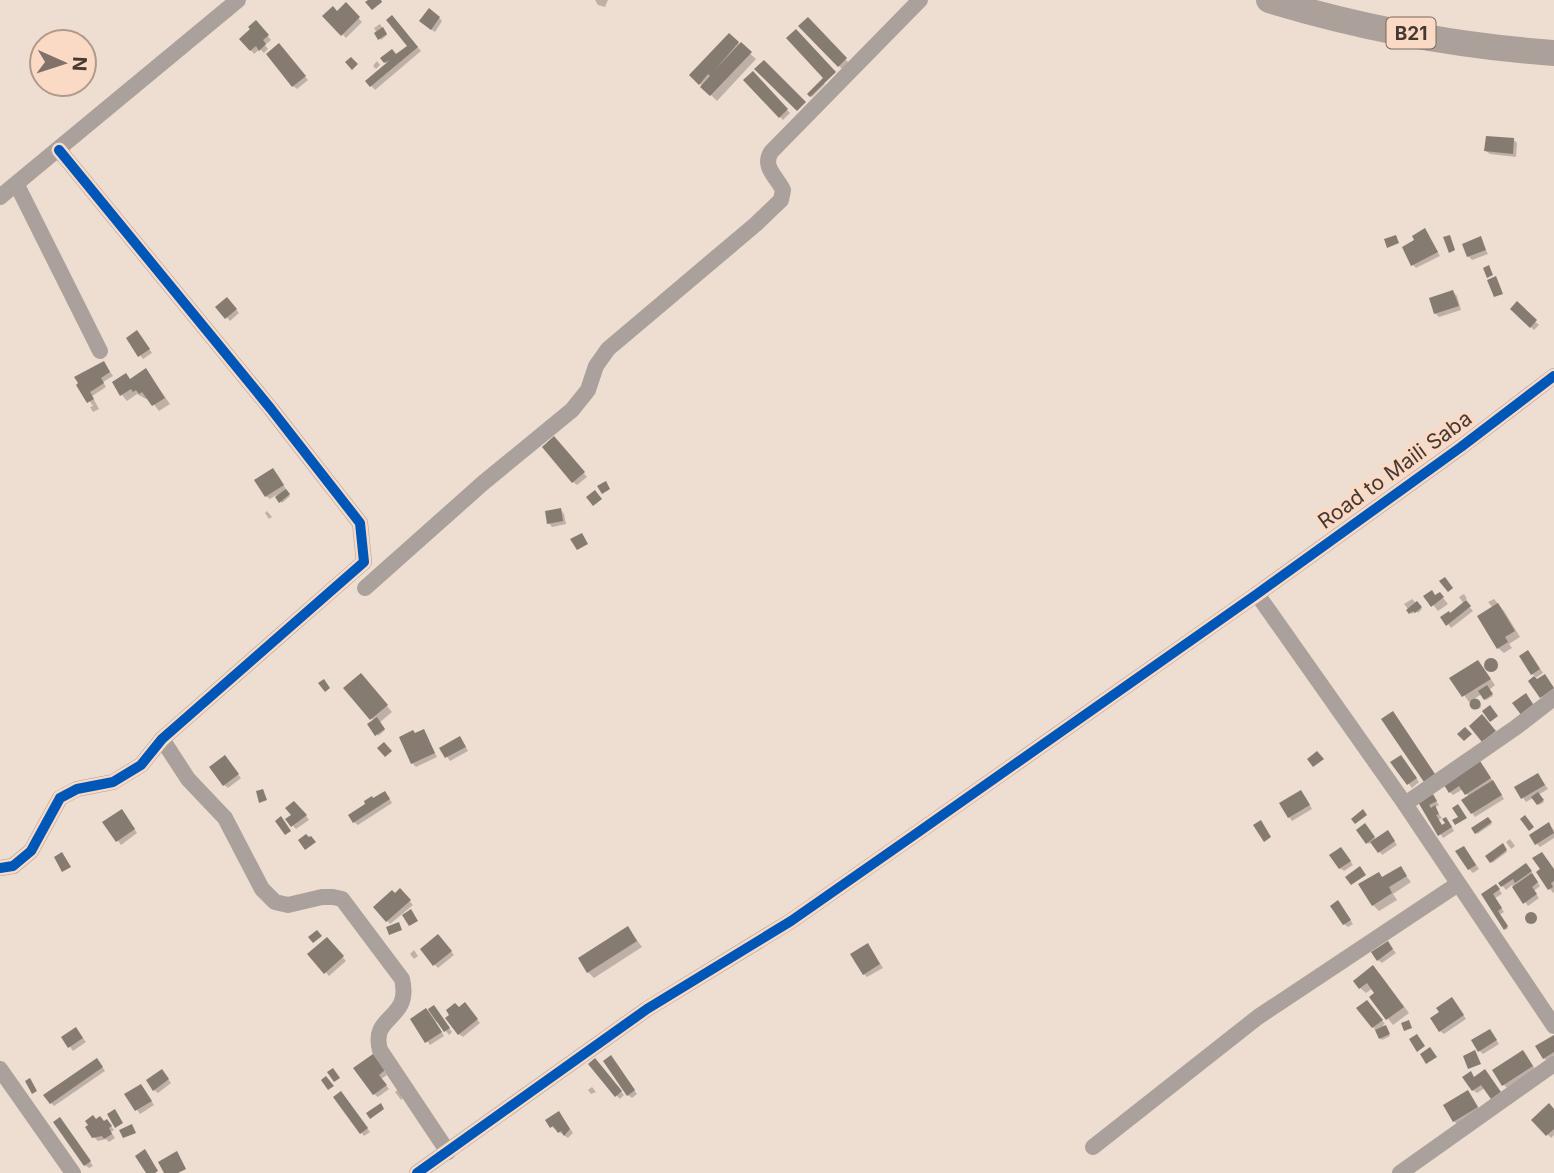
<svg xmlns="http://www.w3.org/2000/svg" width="1554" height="1173" font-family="Inter,sans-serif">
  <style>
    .shadow { fill: #0003 }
    .building { fill: #867b70 }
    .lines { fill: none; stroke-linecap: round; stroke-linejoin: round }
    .minor { stroke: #aaa19c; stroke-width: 16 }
    .trunk { stroke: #aca09a; stroke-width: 26 }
    .cycleway-casing { stroke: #fadac5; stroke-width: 15 }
    .cycleway { stroke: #0057b8; stroke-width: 10 }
    .labels { text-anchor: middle; stroke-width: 7; stroke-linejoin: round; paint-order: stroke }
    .shield { fill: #fadac5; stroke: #7b695d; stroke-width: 2 }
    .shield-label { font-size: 19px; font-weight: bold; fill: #453931 }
    .street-label { font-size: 21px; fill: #453931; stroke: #fadac5 }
  </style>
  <rect width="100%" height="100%" fill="#eeddd1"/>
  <!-- shadow -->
  <g class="shadow">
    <path d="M595,0H608L605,7L598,5Z"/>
    <path d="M346,5L362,22L346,38L325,16L337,13Z"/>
    <path d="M439,18L442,21L435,32L425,25Z"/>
    <path d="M808,19L849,63L842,69L801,26Z"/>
    <path d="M395,20L421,51L375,90L367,81L387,64L382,58L396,57L409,46Z"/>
    <path d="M256,22L271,40L265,45L268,49L264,53L260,49L254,54L242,39L253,30Z"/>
    <path d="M380,24L387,35L381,40L374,28Z"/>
    <path d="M729,35L756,59L717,101L691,75Z"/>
    <path d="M283,49L308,80L297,89L293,86Z"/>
    <path d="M377,61L380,65L376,69L373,66Z"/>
    <path d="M753,74L790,113L783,120L745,80Z"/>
    <path d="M822,81L825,84L812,97L809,94Z"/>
    <path d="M1514,140L1517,143L1516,157L1490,154L1486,151Z"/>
    <path d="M1425,231L1440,256L1416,268L1413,265L1416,241Z"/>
    <path d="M1480,239L1488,254L1472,260L1468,256Z"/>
    <path d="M1453,292L1457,296L1461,310L1439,317L1435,313Z"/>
    <path d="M227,299L239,313L230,321L218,307Z"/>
    <path d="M1517,304L1539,325L1534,330L1512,309Z"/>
    <path d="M140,336L152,353L143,359L140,355Z"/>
    <path d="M107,367L113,376L103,382L106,387L92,396L99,409L93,412L90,407L93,406L78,385Z"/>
    <path d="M146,370L170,404L159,411L148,397L146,399L137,394L127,401L122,395L131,380Z"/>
    <path d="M558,442L587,477L577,485L573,482Z"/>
    <path d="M277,474L290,496L282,503L276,495L270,499L266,496Z"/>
    <path d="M561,510L564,514L566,524L552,527L549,523Z"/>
    <path d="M267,511L272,517L269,519L265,513Z"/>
    <path d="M1440,594L1448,604L1438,611L1426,596L1436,597Z"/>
    <path d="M1464,594L1467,599L1464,601L1473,611L1451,628L1448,624L1450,615L1464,604L1459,597Z"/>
    <path d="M1412,599L1422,609L1418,613L1416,611L1412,614L1404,604Z"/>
    <path d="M1494,599L1504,611L1520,637L1509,644L1512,648L1504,653L1498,648L1493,608L1488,602Z"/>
    <path d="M1532,656L1543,673L1534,679L1537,681L1548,679L1554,688V694L1545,701L1530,682L1536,677L1532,674Z"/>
    <circle cx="1492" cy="666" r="5.5"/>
    <path d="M1478,662L1495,685L1489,690L1493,696L1486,700L1482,694L1469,702L1452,678Z"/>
    <path d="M366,681L392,712L379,723L385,730L378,736L374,721L346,688Z"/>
    <circle cx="1477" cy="705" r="4"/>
    <path d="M423,731L437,757L416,767L412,763L415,735Z"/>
    <path d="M463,742L468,751L450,761L442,749Z"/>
    <path d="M1404,760L1419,782L1412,788L1393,762Z"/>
    <path d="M228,761L241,778L228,788L224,785Z"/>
    <path d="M1484,767L1504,799L1475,817L1472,813L1469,797L1463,789L1453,795L1450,792Z"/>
    <path d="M1538,775L1548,789L1538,795L1544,802L1539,805L1533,798L1526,802L1516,788Z"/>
    <path d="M388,796L392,803L358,825L354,822L374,800Z"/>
    <path d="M1305,796L1312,809L1292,821L1289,817Z"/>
    <path d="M1433,796L1439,805L1434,808L1442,818L1438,820L1442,826L1449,822L1454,831L1443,838L1421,803Z"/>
    <path d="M304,813L309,820L296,829L293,826Z"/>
    <path d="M125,815L137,833L121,845L105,823Z"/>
    <path d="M1488,819L1492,824L1477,834L1473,828Z"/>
    <path d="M1549,825L1554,830V838L1540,847L1537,844Z"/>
    <path d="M1365,826L1376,840L1391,836L1397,845L1382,855L1372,841L1369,844L1359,830Z"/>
    <path d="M1510,839L1515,846L1511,849L1506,842Z"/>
    <path d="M1502,845L1507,852L1492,863L1487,856Z"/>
    <path d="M1467,851L1479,869L1473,873L1469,869Z"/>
    <path d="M1344,852L1353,865L1344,871L1340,868Z"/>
    <path d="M1400,868L1411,882L1393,894L1397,900L1379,911L1373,905L1383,879Z"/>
    <path d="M1529,868L1540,886L1534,891L1539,898L1528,906L1512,885L1506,890L1500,883Z"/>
    <path d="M1554,870V892L1553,893L1538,873Z"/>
    <path d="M1499,889L1502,894L1495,898L1504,912L1499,915L1508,928L1506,930L1483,894Z"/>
    <path d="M400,890L413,905L390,924L375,907Z"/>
    <path d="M1341,906L1353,924L1348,927L1344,924Z"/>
    <circle cx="1532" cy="919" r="4.5"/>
    <path d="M628,928L642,947L594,978L588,972Z"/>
    <path d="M327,939L346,961L329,976L310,954Z"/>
    <path d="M442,940L454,955L438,968L434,964Z"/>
    <path d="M1391,947L1396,953L1382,963L1378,960Z"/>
    <path d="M871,949L883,968L867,977L864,974Z"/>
    <path d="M414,950L418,956L414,959L410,954Z"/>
    <path d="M1379,973L1409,1013L1393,1025L1371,997L1377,993L1373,988L1366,993L1360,988Z"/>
    <path d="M1455,1003L1466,1019L1444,1034L1440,1031Z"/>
    <path d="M1370,1005L1385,1024L1383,1025L1390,1036L1382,1040L1373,1027Z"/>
    <path d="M433,1007L452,1032L449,1035L438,1021L436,1022L444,1036L430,1045L412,1020Z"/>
    <path d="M468,1008L480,1023L463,1037L459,1034V1009Z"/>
    <path d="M1490,1031L1499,1044L1483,1054L1479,1050Z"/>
    <path d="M79,1033L86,1042L73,1051L63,1037Z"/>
    <path d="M1554,1037V1058L1548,1062L1544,1058Z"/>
    <path d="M1526,1056L1536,1070L1507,1088L1504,1085Z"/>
    <path d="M376,1059L387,1075L381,1079L389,1089L378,1097L374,1094Z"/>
    <path d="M595,1061L624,1095L620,1099L616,1095Z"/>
    <path d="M614,1061L637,1094L632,1098L628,1095Z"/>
    <path d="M100,1064L105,1071L54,1106L51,1103Z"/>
    <path d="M1470,1074L1485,1088L1477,1093L1473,1090Z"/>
    <path d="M165,1075L171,1083L158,1093L154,1090Z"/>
    <path d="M592,1087L596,1092L591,1094L588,1090Z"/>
    <path d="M399,1089L405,1096L401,1100L395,1092Z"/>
    <path d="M144,1090L154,1105L140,1114L127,1095Z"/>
    <path d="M1468,1092L1480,1111L1458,1125L1454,1121Z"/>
    <path d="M344,1097L370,1132L364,1136L361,1132Z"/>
    <path d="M1554,1111V1135L1551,1138L1534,1120Z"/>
    <path d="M562,1117L573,1133L568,1138L552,1127Z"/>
    <path d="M96,1121L110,1125L114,1130L111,1132L115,1138L109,1142L106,1139L98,1141L94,1137Z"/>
    <path d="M63,1123L93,1166L89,1168L85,1165Z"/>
  </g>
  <!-- building -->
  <g class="building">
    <path d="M368,0H381L382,2L372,10L365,2Z"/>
    <path d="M346,2L360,17L341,36L322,16L333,6L337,11Z"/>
    <path d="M429,8L440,17L431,30L419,21Z"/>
    <path d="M392,15L418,47L370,87L365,81L390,60L384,63L380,58L392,49L396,54L407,46L386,20Z"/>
    <path d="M808,17L847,58L838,67L798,26Z"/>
    <path d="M256,20L269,35L263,40L266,44L259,51L256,46L250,51L239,39L250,29L248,27Z"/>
    <path d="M383,27L387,34L378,40L374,33Z"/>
    <path d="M796,29L836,72L810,97L807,94L823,78L786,38Z"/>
    <path d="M729,33L739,42L715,70L741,42L752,52L710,96L700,87L710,76L708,74L699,85L689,75Z"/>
    <path d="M279,43L306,76L292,87L266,54Z"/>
    <path d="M351,57L358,64L352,70L345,62Z"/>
    <path d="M764,60L806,102L797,111L754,69Z"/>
    <path d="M753,71L788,109L779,118L743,80Z"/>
    <path d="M1486,136L1514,138L1513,154L1484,151Z"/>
    <path d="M1425,228L1438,252L1411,266L1402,247L1414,240L1412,236Z"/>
    <path d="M1396,235L1399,243L1387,248L1384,239Z"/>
    <path d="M1450,235L1455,250L1449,253L1443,237Z"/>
    <path d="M1481,236L1486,250L1467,257L1462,244Z"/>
    <path d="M1489,265L1493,275L1487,278L1483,268Z"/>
    <path d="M1496,276L1503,294L1494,297L1487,280Z"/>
    <path d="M1453,290L1459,306L1434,314L1429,298Z"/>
    <path d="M227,297L237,309L225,319L215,307Z"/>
    <path d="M1517,301L1537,320L1530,328L1510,309Z"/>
    <path d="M137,330L150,349L138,357L126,338Z"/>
    <path d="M104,361L110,372L101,378L104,383L90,392L94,399L87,403L76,385L78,383L74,377Z"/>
    <path d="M146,368L165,398L152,406L142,392L139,394L136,390L133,392L131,389L120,396L112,382L126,373L130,379Z"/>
    <path d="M554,436L585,472L572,483L542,447Z"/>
    <path d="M273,468L284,485L265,497L254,480Z"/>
    <path d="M606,481L610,489L602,494L597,486Z"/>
    <path d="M286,489L290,494L279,503L275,497Z"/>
    <path d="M595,490L602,499L593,506L586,497Z"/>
    <path d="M561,508L563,521L547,524L545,511Z"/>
    <path d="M582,533L588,544L577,550L570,539Z"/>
    <path d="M1445,577L1453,588L1448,592L1439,581Z"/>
    <path d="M1432,590L1435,595L1440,592L1444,597L1431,607L1423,596Z"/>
    <path d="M1466,600L1471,606L1446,626L1440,617L1449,611L1450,613Z"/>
    <path d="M1417,601L1422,607L1415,613L1413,611L1409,614L1406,610Z"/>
    <path d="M1498,603L1515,631L1505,637L1508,642L1497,649L1477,616Z"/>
    <path d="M1528,650L1540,669L1531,675L1519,656Z"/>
    <circle cx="1491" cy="665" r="7"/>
    <path d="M1478,660L1491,679L1462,697L1449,678Z"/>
    <path d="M361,673L388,705L370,720L343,688Z"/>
    <path d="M1545,674L1554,688L1540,698L1528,681L1534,676L1537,679Z"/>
    <path d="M324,679L330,688L325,692L318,683Z"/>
    <path d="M1487,685L1493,694L1484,700L1478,691Z"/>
    <path d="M1526,693L1535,707L1522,716L1512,703Z"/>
    <circle cx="1475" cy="704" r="5.5"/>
    <path d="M1490,705L1498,716L1490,722L1482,711Z"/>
    <path d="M1393,711L1435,774L1424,782L1381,719Z"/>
    <path d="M1482,714L1496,731L1482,742L1469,726Z"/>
    <path d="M377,717L385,729L375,736L367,724Z"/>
    <path d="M1465,727L1472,734L1464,741L1457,734Z"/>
    <path d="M424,729L435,753L411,764L399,737L413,730L415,733Z"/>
    <path d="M460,736L466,747L445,758L439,748Z"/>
    <path d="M384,742L392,751L385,757L377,748Z"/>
    <path d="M1317,751L1324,759L1313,767L1307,759Z"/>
    <path d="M225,755L239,774L223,786L209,767Z"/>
    <path d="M1401,755L1417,778L1407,785L1390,762Z"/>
    <path d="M1480,761L1491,778L1465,795L1459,786L1449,793L1444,785Z"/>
    <path d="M1538,773L1545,785L1521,799L1514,787Z"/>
    <path d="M1493,780L1502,795L1471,814L1461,800Z"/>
    <path d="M263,789L267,800L259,803L256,791Z"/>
    <path d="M1301,790L1310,805L1288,818L1279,803Z"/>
    <path d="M385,791L390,799L353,823L348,815L365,804L364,801L372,796L373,798Z"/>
    <path d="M1538,792L1544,800L1537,805L1531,797Z"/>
    <path d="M1433,794L1437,801L1429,805L1431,808L1435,805L1439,814L1436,815L1442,825L1445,823L1442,819L1446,817L1452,827L1438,836L1418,802Z"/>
    <path d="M294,801L307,815L291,827L285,819L291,815L285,808Z"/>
    <path d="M1458,804L1467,818L1455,825L1452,820L1458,817L1452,808Z"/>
    <path d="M122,809L135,829L116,842L102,822Z"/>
    <path d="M1363,809L1367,815L1355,824L1351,819Z"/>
    <path d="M1525,815L1534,827L1529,831L1520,819Z"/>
    <path d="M281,816L291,831L285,835L275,821Z"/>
    <path d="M1488,817L1492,822L1475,834L1471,828Z"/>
    <path d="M1261,820L1271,837L1264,842L1253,825Z"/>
    <path d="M1549,822L1554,833L1535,845L1529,835Z"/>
    <path d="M1365,823L1375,837L1366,844L1356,830Z"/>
    <path d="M1388,830L1395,841L1378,853L1370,842Z"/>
    <path d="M306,834L309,837L311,836L316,842L305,850L298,840Z"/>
    <path d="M1503,843L1507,850L1490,863L1485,856Z"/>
    <path d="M1464,846L1476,865L1468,870L1455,851Z"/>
    <path d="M1341,847L1351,861L1339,869L1329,855Z"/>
    <path d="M62,852L71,867L62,872L54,857Z"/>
    <path d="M1542,852L1554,869V881L1551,883L1553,887L1548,890L1536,872L1540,869L1532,858Z"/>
    <path d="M1526,863L1532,871L1515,883L1513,879L1501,887L1498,883Z"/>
    <path d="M1360,866L1366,875L1351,885L1345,877Z"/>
    <path d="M1401,866L1407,876L1389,887L1392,893L1372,906L1358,884L1379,872L1382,877Z"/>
    <path d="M1532,873L1538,882L1532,887L1537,894L1523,904L1512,887Z"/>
    <path d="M1496,884L1500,889L1493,894L1502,908L1498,911L1508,926L1504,930L1481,894Z"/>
    <path d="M400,888L411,900L386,922L373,907L392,890L395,893Z"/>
    <path d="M1338,900L1351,920L1343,925L1330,906Z"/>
    <path d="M411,909L418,921L409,926L402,915Z"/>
    <circle cx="1531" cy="918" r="6"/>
    <path d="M399,922L402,930L389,935L386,927Z"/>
    <path d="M628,926L637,941L587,973L578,958Z"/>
    <path d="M317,930L322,936L313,943L308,937Z"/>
    <path d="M438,934L452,951L433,966L420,949Z"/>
    <path d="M327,937L344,956L324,974L307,954Z"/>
    <path d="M1388,941L1393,949L1377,961L1371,952Z"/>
    <path d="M868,943L880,964L863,975L850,954Z"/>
    <path d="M1373,965L1404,1007L1386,1020L1369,997L1374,993L1367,983L1359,989L1353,981Z"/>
    <path d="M1452,997L1464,1015L1439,1032L1430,1018L1439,1012L1436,1008Z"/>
    <path d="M1367,1000L1383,1020L1372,1028L1356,1008Z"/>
    <path d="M465,1002L478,1019L458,1035L445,1018L449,1015L446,1010L455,1003L459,1007Z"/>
    <path d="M434,1005L450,1028L444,1032L428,1009Z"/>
    <path d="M426,1008L442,1032L425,1043L410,1019Z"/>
    <path d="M1409,1020L1412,1028L1404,1031L1401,1023Z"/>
    <path d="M1386,1025L1390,1034L1379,1039L1375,1030Z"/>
    <path d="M76,1027L83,1038L68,1048L61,1037Z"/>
    <path d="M1490,1029L1497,1040L1478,1052L1471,1040Z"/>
    <path d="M1417,1034L1425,1046L1417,1052L1409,1039Z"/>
    <path d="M1554,1035V1052L1543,1059L1535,1046Z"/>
    <path d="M1430,1047L1437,1057L1426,1064L1420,1054Z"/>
    <path d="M1475,1050L1481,1064L1468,1069L1463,1056Z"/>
    <path d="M1523,1050L1533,1066L1502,1086L1492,1070Z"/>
    <path d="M373,1054L385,1070L379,1075L387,1085L373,1095L353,1068Z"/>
    <path d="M611,1055L635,1090L627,1096L603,1061Z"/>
    <path d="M97,1058L103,1067L50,1104L43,1095Z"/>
    <path d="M595,1058L622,1091L615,1097L588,1064Z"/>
    <path d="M333,1068L340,1078L334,1082L327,1072Z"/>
    <path d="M162,1069L169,1079L153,1091L146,1080Z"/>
    <path d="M1485,1069L1501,1092L1491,1099L1481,1085L1472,1091L1462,1077L1471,1071L1474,1077Z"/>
    <path d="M326,1076L334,1086L328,1090L321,1080Z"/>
    <path d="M30,1078L37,1091L32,1094L25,1081Z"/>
    <path d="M141,1084L152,1101L135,1111L124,1094Z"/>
    <path d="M1468,1090L1478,1107L1453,1122L1443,1105Z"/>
    <path d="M341,1091L368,1128L360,1134L333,1097Z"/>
    <path d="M381,1103L384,1109L370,1119L366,1113Z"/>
    <path d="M1549,1103L1554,1109V1129L1546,1136L1531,1120Z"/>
    <path d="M115,1109L123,1123L115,1128L107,1114Z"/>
    <path d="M559,1111L570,1129L564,1136L561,1131L558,1133L553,1126L550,1128L545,1120Z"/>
    <path d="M93,1115L96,1119L100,1116L104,1121L107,1119L112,1126L109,1128L112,1134L104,1139L102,1136L92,1138L85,1127L88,1125L85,1121Z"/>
    <path d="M60,1117L91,1161L84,1166L53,1122Z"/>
    <path d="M132,1124L136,1133L123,1138L119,1130Z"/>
    <path d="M145,1149L158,1171L155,1173H146L135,1156Z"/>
    <path d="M177,1151L186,1169L178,1173H164L158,1162Z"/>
  </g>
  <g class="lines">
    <!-- minor -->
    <g class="minor">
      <path d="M17,185L100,351"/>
      <path d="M0,197L238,0"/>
      <path d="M365,588L483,483L572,410L588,390L596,366L608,349L756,224L781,200L783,190C776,176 762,167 771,152L920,0"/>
      <path d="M1257,594L1405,804L1554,1026"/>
      <path d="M162,739L188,779L225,818L262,889L275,902L288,905L322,897H333L342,899L402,979C412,1021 370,1014 380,1050L448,1152"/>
      <path d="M1405,804L1515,728L1554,698"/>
      <path d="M0,868L13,866L31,851L60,798L77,789L113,782L141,765L162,739L364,562L360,523L271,409L59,150"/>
      <path d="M0,1069L73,1173"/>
      <path d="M1093,1147L1258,1017L1458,884"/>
      <path d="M417,1173L647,1009L791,921L907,840L1257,594L1461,447L1554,376"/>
      <path d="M1400,1173L1554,1064"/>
    </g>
    <!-- trunk -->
    <path class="trunk" d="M1269,0C1361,28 1459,46 1554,53"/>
    <defs>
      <g id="cycleway">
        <path d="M0,868L13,866L31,851L60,798L77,789L113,782L141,765L162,739L364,562L360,523L271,409L59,150"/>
        <path d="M417,1173L647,1009L791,921L907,840L1257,594L1461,447L1554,376"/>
      </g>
    </defs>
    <!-- cycleway casing -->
    <use href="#cycleway" class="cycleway-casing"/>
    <!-- cycleway -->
    <use href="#cycleway" class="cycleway"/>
  </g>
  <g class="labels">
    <!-- shield labels -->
    <rect class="shield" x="1386.5" y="17.5" width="49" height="31" rx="5"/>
    <g class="shield-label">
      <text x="1411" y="40">B21</text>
    </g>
    <!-- street labels -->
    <g class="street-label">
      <text transform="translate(1395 470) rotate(-36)" y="7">Road to Maili Saba</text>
    </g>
  </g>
  <!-- north arrow -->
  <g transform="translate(63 63) rotate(93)"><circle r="33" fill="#fadac5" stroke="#b29a8a" stroke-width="2"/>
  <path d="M0-5L12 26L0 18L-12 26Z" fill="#807269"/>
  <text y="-10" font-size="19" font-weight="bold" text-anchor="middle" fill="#453931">N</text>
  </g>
</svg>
